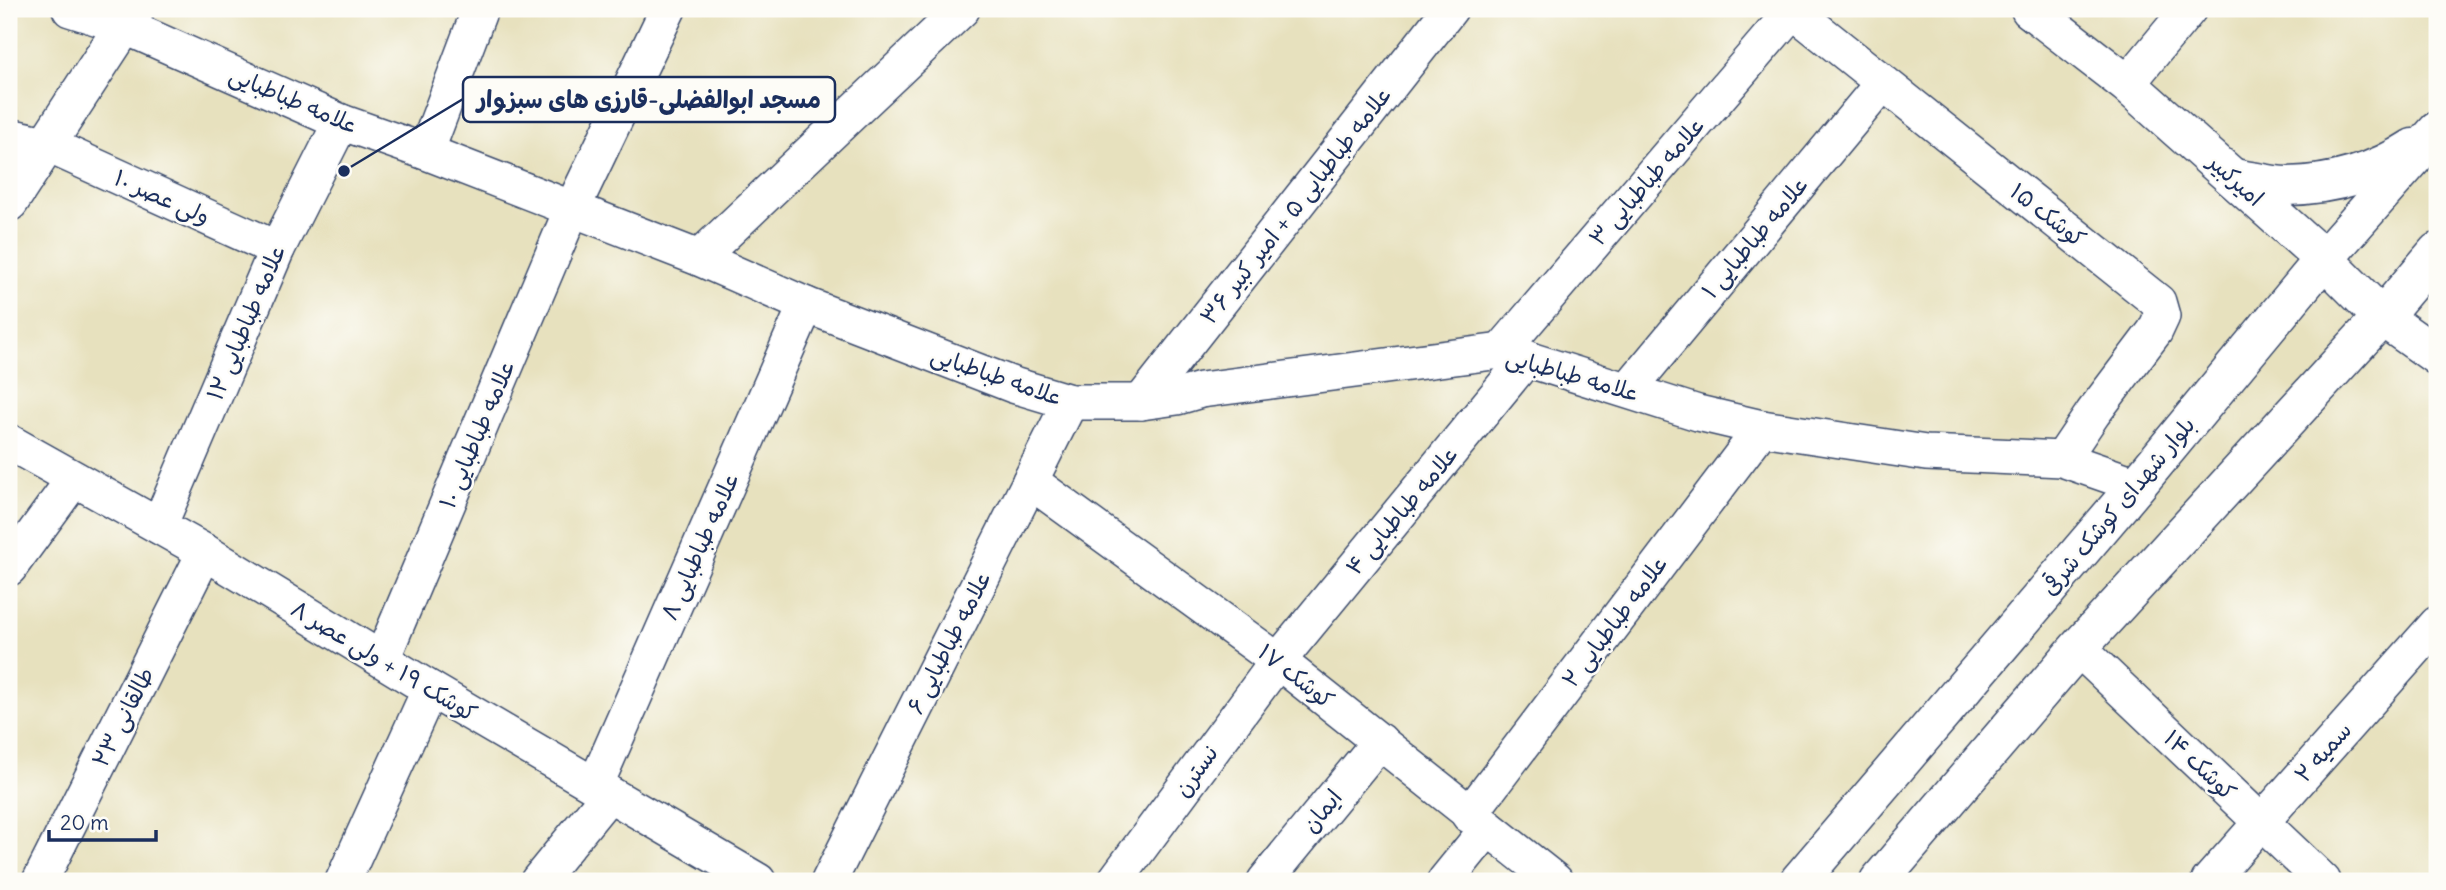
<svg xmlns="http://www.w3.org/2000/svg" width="2446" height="890" font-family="Delius,'Playpen Sans Arabic',sans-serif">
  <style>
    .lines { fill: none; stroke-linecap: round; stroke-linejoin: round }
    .minor-casing { stroke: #3a4a6c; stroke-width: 38 }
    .major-casing { stroke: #3a4a6c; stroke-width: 41 }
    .minor { stroke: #fff; stroke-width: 35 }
    .major { stroke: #fff; stroke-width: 38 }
    .labels { text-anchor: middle; stroke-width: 5; stroke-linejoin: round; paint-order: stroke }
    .street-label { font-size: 23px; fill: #1b2f5e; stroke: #fdfcf7 }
    .leader { fill: none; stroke: #1b2f5e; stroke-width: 2.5 }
    .callout-dot { fill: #1b2f5e; stroke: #fdfcf7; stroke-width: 2.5 }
    .callout { fill: #fdfcf7; stroke: #1b2f5e; stroke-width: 2.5 }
    .callout-label { font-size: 24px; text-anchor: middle; font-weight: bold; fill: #1b2f5e }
  </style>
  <rect width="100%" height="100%" fill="#fdfcf7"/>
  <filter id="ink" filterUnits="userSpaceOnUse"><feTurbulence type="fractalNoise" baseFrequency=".0143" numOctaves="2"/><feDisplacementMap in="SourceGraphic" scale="14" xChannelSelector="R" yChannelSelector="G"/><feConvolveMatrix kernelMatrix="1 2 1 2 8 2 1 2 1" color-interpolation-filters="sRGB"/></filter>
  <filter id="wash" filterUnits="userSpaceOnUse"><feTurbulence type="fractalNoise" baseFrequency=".00686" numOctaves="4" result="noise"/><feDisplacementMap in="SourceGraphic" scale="28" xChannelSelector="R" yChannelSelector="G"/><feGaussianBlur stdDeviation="1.57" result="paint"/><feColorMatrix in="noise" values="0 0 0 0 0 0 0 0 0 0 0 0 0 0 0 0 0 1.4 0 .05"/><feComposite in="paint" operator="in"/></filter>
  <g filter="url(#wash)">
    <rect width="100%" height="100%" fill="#e7e1be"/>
  </g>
  <g filter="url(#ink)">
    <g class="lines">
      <defs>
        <g id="minor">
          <path d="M70,9L124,26L341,122L426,152L699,258L806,305L1013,385L1070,402H1141L1177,397L1201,390L1501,351L1698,413L1762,428L1926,453L2062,459L2137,485"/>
          <path d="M1791,9L2158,302L2162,316L2155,331L2093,413L2062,459"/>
          <path d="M2127,84L2189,9"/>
          <path d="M9,136L46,144L277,249"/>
          <path d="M426,152L480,9"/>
          <path d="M699,258L962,9"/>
          <path d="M1501,351L1793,10"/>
          <path d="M1628,390L1882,84"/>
          <path d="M1141,402L1450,9"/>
          <path d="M9,442L205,552L430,689L758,881"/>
          <path d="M1030,481L1278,661L1555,881"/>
          <path d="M159,526L277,249L341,122"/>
          <path d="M9,568L74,479"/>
          <path d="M2078,648L2323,881"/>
          <path d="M382,659L572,209L668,9"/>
          <path d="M595,786L806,305"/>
          <path d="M1469,815L1762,428"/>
          <path d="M40,881L205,552"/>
          <path d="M343,881L430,689"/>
          <path d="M538,881L609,794"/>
          <path d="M829,881L1070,402"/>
          <path d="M1115,881L1278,661L1527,358"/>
          <path d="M1265,881L1380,741"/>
          <path d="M1445,881L1488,828"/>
          <path d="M2209,881L2437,624"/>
        </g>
        <g id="major">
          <path d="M2030,9L2127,84L2324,259L2382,317L2437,356"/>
          <path d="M2233,178C2250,180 2270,186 2288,186C2333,185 2375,173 2413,148"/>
          <path d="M9,202L135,9"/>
          <path d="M1799,881L2137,485L2324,259L2437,131"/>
          <path d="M1879,881L2078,648L2382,317L2437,252"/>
        </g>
      </defs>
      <!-- minor casing -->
      <use href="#minor" class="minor-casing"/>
      <!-- major casing -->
      <use href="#major" class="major-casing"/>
      <!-- minor -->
      <use href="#minor" class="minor"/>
      <!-- major -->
      <use href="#major" class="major"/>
    </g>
  </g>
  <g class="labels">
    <!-- street labels -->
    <g class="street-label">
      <text transform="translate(294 100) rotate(23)" y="8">علامه طباطبایی</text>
      <text transform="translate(2236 180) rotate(42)" y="8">امیرکبیر</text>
      <text transform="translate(1647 181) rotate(-49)" y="8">علامه طباطبایی ۳</text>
      <text transform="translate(162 197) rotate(24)" y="8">ولی عصر ۱۰</text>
      <text transform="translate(1296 205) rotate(-52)" y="8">علامه طباطبایی ۵ + امیر کبیر ۳۶</text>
      <text transform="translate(2048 215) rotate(38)" y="8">کوشک ۱۵</text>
      <text transform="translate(1755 237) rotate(-50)" y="8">علامه طباطبایی ۱</text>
      <text transform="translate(246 322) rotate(-67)" y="8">علامه طباطبایی ۱۲</text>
      <text transform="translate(1573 375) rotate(16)" y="8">علامه طباطبایی</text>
      <text transform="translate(997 376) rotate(19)" y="8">علامه طباطبایی</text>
      <text transform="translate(477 434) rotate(-67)" y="8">علامه طباطبایی ۱۰</text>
      <text transform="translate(2118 506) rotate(-50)" y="8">بلوار شهدای کوشک شرقی</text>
      <text transform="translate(1402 510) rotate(-50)" y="8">علامه طباطبایی ۴</text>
      <text transform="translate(700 546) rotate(-66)" y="8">علامه طباطبایی ۸</text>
      <text transform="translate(1615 621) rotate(-53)" y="8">علامه طباطبایی ۲</text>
      <text transform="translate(949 642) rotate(-63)" y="8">علامه طباطبایی ۶</text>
      <text transform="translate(384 661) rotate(31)" y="8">کوشک ۱۹ + ولی عصر ۸</text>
      <text transform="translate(1296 676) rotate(38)" y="8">کوشک ۱۷</text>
      <text transform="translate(123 717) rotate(-63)" y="8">طالقانی ۲۳</text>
      <text transform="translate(2323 752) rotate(-48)" y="8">سمیه ۲</text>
      <text transform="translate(2200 765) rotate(44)" y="8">کوشک ۱۴</text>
      <text transform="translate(1196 771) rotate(-54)" y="8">نسترن</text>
      <text transform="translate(1322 811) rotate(-51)" y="8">ایمان</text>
    </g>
  </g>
  <!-- callouts -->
  <path class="leader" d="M344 171L463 99"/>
  <circle class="callout-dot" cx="344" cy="171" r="7"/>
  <rect class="callout" x="463" y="77" width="372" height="45" rx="7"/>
  <g class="callout-label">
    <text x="649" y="108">مسجد ابوالفضلی-قارزی های سبزوار</text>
  </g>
  <!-- margin -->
  <rect width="2446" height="890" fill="none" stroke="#fdfcf7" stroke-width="35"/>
  <!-- scale -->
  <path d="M49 830v10h107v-10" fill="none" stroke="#1b2f5e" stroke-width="3.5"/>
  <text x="60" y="830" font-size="21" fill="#1b2f5e" stroke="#fdfcf7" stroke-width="5" paint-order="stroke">20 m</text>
</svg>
